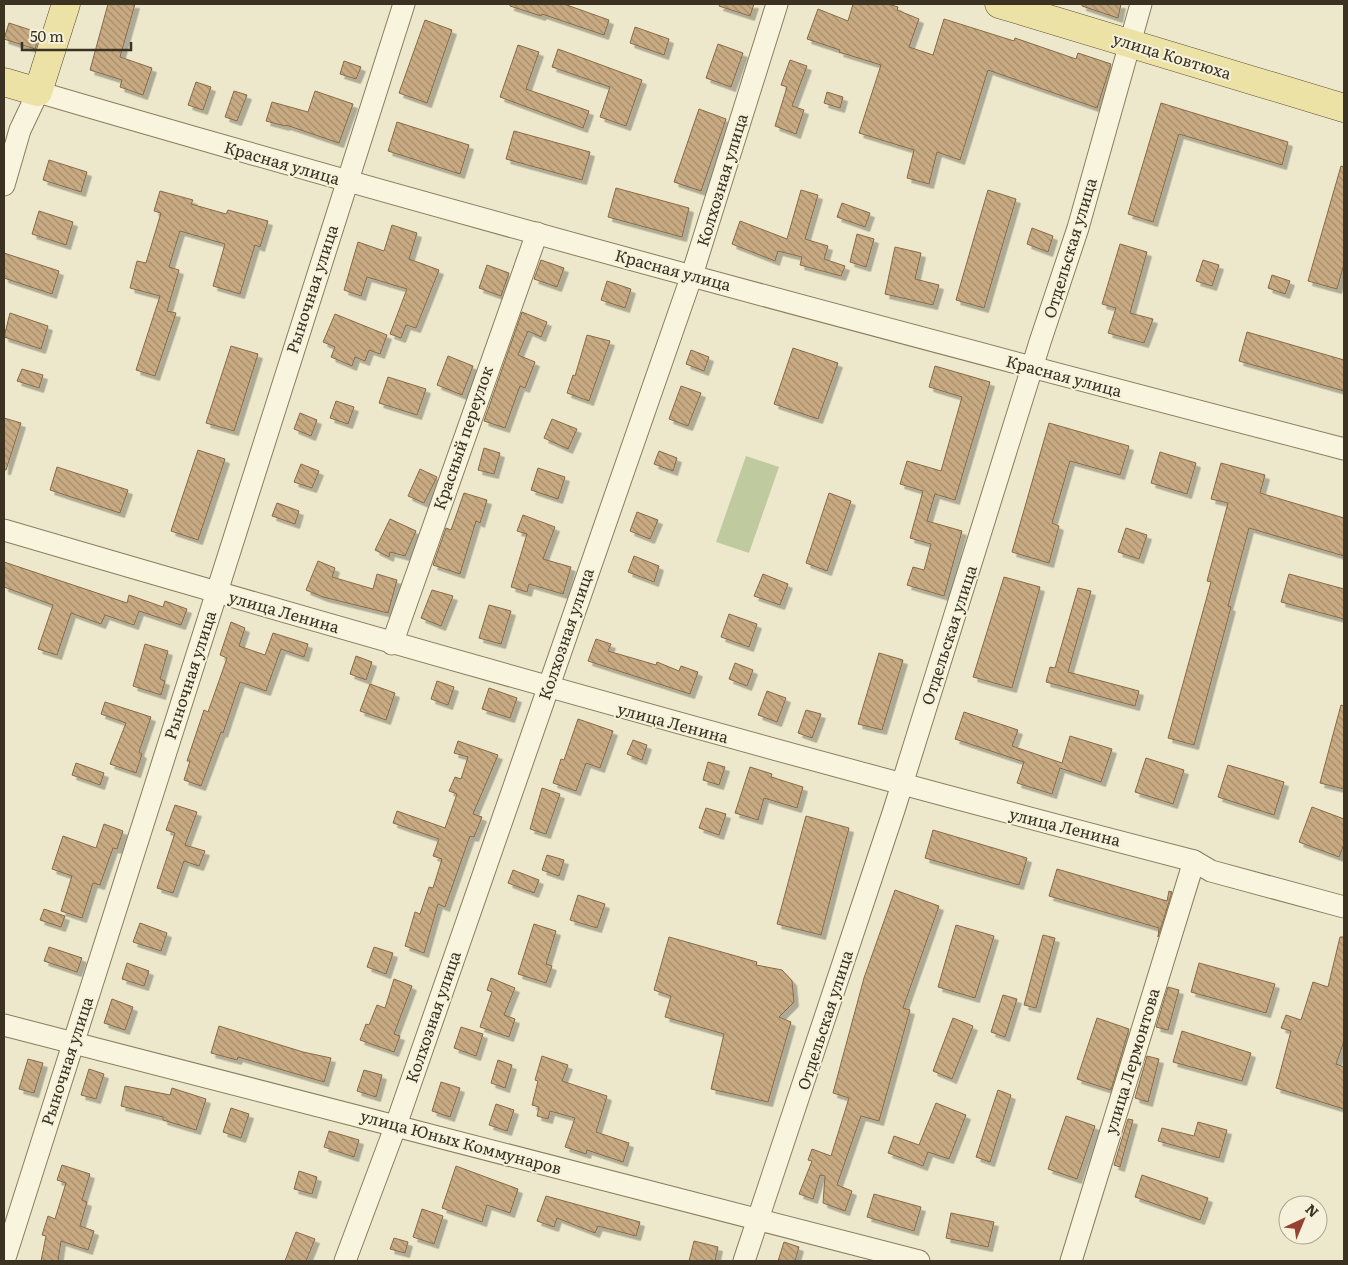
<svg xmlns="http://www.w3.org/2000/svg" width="1348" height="1265" font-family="Literata,serif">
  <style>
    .pitch { fill: #bfcb9f }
    .building { fill: url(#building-back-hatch); stroke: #886a46; filter: url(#shadow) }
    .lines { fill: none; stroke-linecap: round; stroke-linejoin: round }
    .minor-casing { stroke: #8a7d5f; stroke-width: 23 }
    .major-casing { stroke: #584a33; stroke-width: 29 }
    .minor { stroke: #f8f4de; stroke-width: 21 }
    .major { stroke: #ede2a6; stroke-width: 28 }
    .labels { text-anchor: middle; stroke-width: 4; stroke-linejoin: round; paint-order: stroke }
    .street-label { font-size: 16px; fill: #3b3222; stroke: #f5f1da }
  </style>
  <defs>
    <pattern id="building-back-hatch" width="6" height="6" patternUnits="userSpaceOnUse" patternTransform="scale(1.25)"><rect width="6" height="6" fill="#c9ab83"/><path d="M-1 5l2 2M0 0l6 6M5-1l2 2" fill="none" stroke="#a48c6b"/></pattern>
    <filter id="shadow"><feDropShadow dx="4.5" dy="4.5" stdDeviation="0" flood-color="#0004"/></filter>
  </defs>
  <rect width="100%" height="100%" fill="#ede8cb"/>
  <!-- pitch -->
  <path class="pitch" d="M746,456L779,467L749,553L716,542Z"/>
  <!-- building -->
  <g class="building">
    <path d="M108,4H135L120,57L152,68L143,95L120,87L122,80L90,70Z"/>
    <path d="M510,4H564L609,20L604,35L542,14L541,16L510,6Z"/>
    <path d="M720,4H754L750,16L719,6Z"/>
    <path d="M853,4H888L898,7L897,10L919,19L909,47L933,55L944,19L1014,41L1015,38L1076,59L1078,53L1111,64L1097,108L988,70L960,160L937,152L929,184L907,178L914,150L859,133L881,65L839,52L840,50L807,39L818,9L848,21Z"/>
    <path d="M1082,4H1121L1118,18L1082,6Z"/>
    <path d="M425,20L452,30L427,103L399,93Z"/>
    <path d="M9,23L40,33L35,49L4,39Z"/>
    <path d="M635,27L669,39L664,55L630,43Z"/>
    <path d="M718,44L743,53L731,87L706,78Z"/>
    <path d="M518,45L539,52L526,89L589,111L583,128L500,97Z"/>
    <path d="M558,49L642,80L626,126L600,117L610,87L552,67Z"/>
    <path d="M790,60L807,66L792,106L804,110L796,134L775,126L787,87L781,85Z"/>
    <path d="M344,61L361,67L356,79L340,74Z"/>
    <path d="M196,82L211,87L203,110L188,105Z"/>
    <path d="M234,91L247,95L237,121L225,117Z"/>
    <path d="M315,91L353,104L339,143L286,125L285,126L266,121L272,102L308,112Z"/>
    <path d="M827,92L843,97L840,108L824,103Z"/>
    <path d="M1161,103L1288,142L1282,165L1179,134L1153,222L1128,214Z"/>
    <path d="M699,109L726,119L701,191L674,182Z"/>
    <path d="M397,122L469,145L460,174L388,151Z"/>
    <path d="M514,131L590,152L582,180L506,159Z"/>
    <path d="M49,160L87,172L81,192L43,180Z"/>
    <path d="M1341,166L1344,167V264L1337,289L1308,281Z"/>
    <path d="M616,188L689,208L682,237L608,217Z"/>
    <path d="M801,190L818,195L805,239L828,246L824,259L845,266L841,276L800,265L802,257L778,251L775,261L732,244L740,221L787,239Z"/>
    <path d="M988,190L1016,199L984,308L956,300Z"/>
    <path d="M160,191L193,200L191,204L226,214L228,210L268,221L260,247L255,245L240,294L213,286L225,244L180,231L169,267L179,270L167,311L176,313L155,376L136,370L160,296L130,288L137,261L146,263L161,213L154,211Z"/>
    <path d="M842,203L870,213L865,227L837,217Z"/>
    <path d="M39,211L73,222L66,245L32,234Z"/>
    <path d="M392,225L417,233L409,259L439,270L416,328L406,325L401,338L390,334L407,289L367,277L361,296L344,290L358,242L384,251Z"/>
    <path d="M1032,228L1053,236L1048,252L1027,244Z"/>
    <path d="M857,234L874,239L866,267L850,262Z"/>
    <path d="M1120,244L1147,252L1130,313L1153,319L1144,343L1108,333L1116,308L1102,304Z"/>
    <path d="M895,247L921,253L915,279L939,285L933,305L885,294Z"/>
    <path d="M4,253L59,271L52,294L4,278Z"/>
    <path d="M541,260L564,268L557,287L534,279Z"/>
    <path d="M1203,260L1219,265L1212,286L1196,281Z"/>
    <path d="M487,265L509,273L501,296L479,288Z"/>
    <path d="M1272,275L1290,281L1285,294L1268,288Z"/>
    <path d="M607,281L631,289L625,308L601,300Z"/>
    <path d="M522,312L547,322L541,337L528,331L518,355L535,362L525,388L520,386L505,428L484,421Z"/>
    <path d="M10,313L48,326L41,349L4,337Z"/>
    <path d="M335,314L387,335L380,354L369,350L365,361L355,357L352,366L331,357L335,347L323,342Z"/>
    <path d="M1247,332L1344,360V391L1239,361Z"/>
    <path d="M587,335L610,341L589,401L567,393L573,375L575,376Z"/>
    <path d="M231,346L258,354L234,431L206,423Z"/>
    <path d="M793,348L838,363L818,419L774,404Z"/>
    <path d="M691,350L709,357L704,371L686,364Z"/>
    <path d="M448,356L473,366L462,395L437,385Z"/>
    <path d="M935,366L990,382L955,500L935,494L927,521L962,531L944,596L907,585L913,567L924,570L931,544L910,538L923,491L900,484L907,461L941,471L962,397L929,387Z"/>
    <path d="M22,369L43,375L39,388L17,381Z"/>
    <path d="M388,377L426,389L417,415L379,403Z"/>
    <path d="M681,386L701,393L688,426L669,419Z"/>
    <path d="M336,401L354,407L348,424L330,418Z"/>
    <path d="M300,413L317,420L311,436L294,429Z"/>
    <path d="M4,418L21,423L6,470H4Z"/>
    <path d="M552,419L577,429L568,449L544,438Z"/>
    <path d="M1049,423L1129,446L1120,475L1070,461L1052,523L1059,526L1049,563L1012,552Z"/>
    <path d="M484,448L500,453L494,474L478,470Z"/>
    <path d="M198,450L225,459L198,540L171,531Z"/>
    <path d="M659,451L677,458L673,471L654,464Z"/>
    <path d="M1160,452L1196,463L1187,494L1151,483Z"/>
    <path d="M1221,463L1265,475L1260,493L1344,518V556L1249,528L1228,606L1231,607L1194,745L1168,738L1211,582L1207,581L1228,503L1211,499Z"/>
    <path d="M301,464L319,471L312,488L294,482Z"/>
    <path d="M57,467L128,490L120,513L50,490Z"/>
    <path d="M538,468L565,477L558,499L531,490Z"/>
    <path d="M420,469L437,477L424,503L408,496Z"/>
    <path d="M464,493L487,500L480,523L476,521L460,574L433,565L446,528L451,530Z"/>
    <path d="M829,493L851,501L827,571L806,563Z"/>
    <path d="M277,503L299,511L295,524L272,516Z"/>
    <path d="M637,512L658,520L650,539L630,531Z"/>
    <path d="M523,515L555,527L543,559L571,567L563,594L529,584L527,592L511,587L527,534L517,531Z"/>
    <path d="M390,519L416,531L405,556L390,552L389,557L375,550Z"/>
    <path d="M1126,528L1147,535L1139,559L1118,552Z"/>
    <path d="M634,556L659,566L654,582L628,572Z"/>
    <path d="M318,561L335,568L332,577L373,589L377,574L397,580L388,613L323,597L306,590Z"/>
    <path d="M4,562L127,603L129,595L163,607L165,601L187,609L181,625L139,611L134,625L105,615L101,624L71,613L57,655L38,649L53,605L4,587Z"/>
    <path d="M763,574L788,584L780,605L754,596Z"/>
    <path d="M1289,574L1344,589V619L1281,602Z"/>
    <path d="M1004,577L1040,587L1012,688L973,677Z"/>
    <path d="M1078,588L1091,591L1068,672L1139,691L1135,706L1046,682L1050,667L1055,668Z"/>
    <path d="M432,590L453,596L441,626L421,618Z"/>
    <path d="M489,605L511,611L501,644L479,638Z"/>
    <path d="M729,614L757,624L749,647L721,637Z"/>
    <path d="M231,622L245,628L239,646L265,655L273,633L308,644L304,657L281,649L266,691L240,682L223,733L221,732L201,786L184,780L190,761H187L204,710L208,712L227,658L220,655Z"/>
    <path d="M596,639L611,644L608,651L656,665L657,662L679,671L681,666L698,672L690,694L588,661Z"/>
    <path d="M145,644L168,651L160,679L165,681L161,695L133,686Z"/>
    <path d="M879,653L903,660L882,730L858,724Z"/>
    <path d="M356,656L372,662L366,680L350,674Z"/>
    <path d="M735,663L753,670L747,686L729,679Z"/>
    <path d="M437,681L454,687L448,705L431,699Z"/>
    <path d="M370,684L395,693L386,720L360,711Z"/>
    <path d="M489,688L517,698L510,718L482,709Z"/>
    <path d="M767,691L786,698L777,722L758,715Z"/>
    <path d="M105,702L151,717L139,752L142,754L136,773L110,764L126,723L101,714Z"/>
    <path d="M1341,705L1344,706V789L1320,783Z"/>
    <path d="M806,710L821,714L812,738L798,733Z"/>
    <path d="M964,712L1018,730L1012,746L1062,763L1070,736L1112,749L1101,782L1060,768L1052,794L1017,783L1024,762L955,739Z"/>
    <path d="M578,719L613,731L600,768L586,763L576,791L553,783L561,759L564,760Z"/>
    <path d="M633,740L647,745L642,760L627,754Z"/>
    <path d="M458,741L498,755L473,814L482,817L474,837L470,836L445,907L438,904L424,953L405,946L415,912L420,914L429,887L433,888L442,859L433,856L439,839L393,823L397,811L445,828L457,794L449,791L455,777L461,779L468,757L454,753Z"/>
    <path d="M1146,758L1184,770L1173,804L1135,792Z"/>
    <path d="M708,762L725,767L719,785L703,780Z"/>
    <path d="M76,763L104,773L100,785L72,775Z"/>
    <path d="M1228,765L1284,782L1274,815L1218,797Z"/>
    <path d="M750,767L772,774L771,777L803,787L797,808L764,798L758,820L735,813Z"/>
    <path d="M542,788L560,794L546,834L530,829Z"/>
    <path d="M175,805L197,812L185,845L205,851L199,866L184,861L173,893L157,888L175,833L166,830Z"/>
    <path d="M1312,807L1344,819V844L1339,857L1299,842Z"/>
    <path d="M706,808L726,814L719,835L699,828Z"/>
    <path d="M806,816L849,828L821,935L777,924Z"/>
    <path d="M104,824L123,831L117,849L113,848L100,885L93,883L82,918L61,911L72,876L52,869L63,836L96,848Z"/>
    <path d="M933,830L1027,858L1019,885L925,858Z"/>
    <path d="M547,855L564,860L559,876L542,870Z"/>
    <path d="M1057,869L1167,901L1169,891L1172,892L1158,937L1159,928L1049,896Z"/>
    <path d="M513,870L539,880L534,893L508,883Z"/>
    <path d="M895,890L939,906L903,1008L910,1010L879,1121L861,1116L837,1185L852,1191L845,1211L823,1203L825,1176L820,1175L813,1199L799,1194L812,1161L808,1160L812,1149L831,1156L849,1098L833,1093L864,978Z"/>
    <path d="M578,895L605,904L597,928L570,920Z"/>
    <path d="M44,909L65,916L61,927L40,920Z"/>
    <path d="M140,923L167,933L161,951L133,942Z"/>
    <path d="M534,924L556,931L546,964L552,966L546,983L518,974Z"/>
    <path d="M956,925L994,936L975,998L938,987Z"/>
    <path d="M1043,935L1055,938L1036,1008L1024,1005Z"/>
    <path d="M669,937L757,962L756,965L782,970L792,981L794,1002L779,1017L791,1022L768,1102L711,1089L724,1034L665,1017L671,996L654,990Z"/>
    <path d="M1340,937H1344V1041L1336,1064L1344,1067V1109L1276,1088L1291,1031L1281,1028L1286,1015L1301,1020L1313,982L1328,987Z"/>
    <path d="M49,947L82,958L77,972L44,961Z"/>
    <path d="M374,947L393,953L386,974L367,967Z"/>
    <path d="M127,963L149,971L144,986L122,979Z"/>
    <path d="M1199,963L1275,984L1266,1013L1191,992Z"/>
    <path d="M491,978L515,988L504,1015L515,1019L509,1037L480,1027L492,992L487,990Z"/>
    <path d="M394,979L412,986L394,1034L400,1036L394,1052L360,1040L366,1024L369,1025L377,1005L385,1008Z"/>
    <path d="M1168,987L1179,990L1168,1030L1156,1027Z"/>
    <path d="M1003,995L1017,999L1005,1037L991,1032Z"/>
    <path d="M112,999L133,1007L125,1030L104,1023Z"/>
    <path d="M953,1018L973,1026L952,1079L933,1071Z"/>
    <path d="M1097,1018L1129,1029L1111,1090L1077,1079Z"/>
    <path d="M219,1026L303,1052L331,1058L324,1082L238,1057L237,1060L211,1053Z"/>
    <path d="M461,1027L483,1034L476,1056L454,1048Z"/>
    <path d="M1182,1031L1251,1053L1242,1081L1173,1062Z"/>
    <path d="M542,1056L568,1065L562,1081L607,1096L596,1132L629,1143L623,1162L587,1150L586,1154L565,1147L575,1118L550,1111L548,1119L537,1116L539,1107L532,1105L538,1081L535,1080Z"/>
    <path d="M1147,1056L1159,1059L1148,1102L1135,1098Z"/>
    <path d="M28,1059L43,1063L34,1093L19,1089Z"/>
    <path d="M498,1060L512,1065L505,1088L491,1083Z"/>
    <path d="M89,1069L104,1074L96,1099L81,1095Z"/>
    <path d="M364,1070L382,1075L376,1097L357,1091Z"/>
    <path d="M441,1082L460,1088L450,1117L432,1111Z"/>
    <path d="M125,1086L170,1095L172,1088L206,1099L196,1130L163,1120V1117L121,1106Z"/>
    <path d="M998,1090L1011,1095L990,1162L976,1157Z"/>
    <path d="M936,1103L966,1115L949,1159L928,1152L923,1166L888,1153L894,1136L919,1145Z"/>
    <path d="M496,1104L514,1110L507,1131L489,1125Z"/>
    <path d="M231,1108L249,1114L241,1138L223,1132Z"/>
    <path d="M1066,1116L1095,1126L1077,1179L1048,1169Z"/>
    <path d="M1128,1119L1133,1120L1120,1167L1114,1165Z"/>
    <path d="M1198,1122L1227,1130L1219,1158L1158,1141L1162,1128L1194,1136Z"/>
    <path d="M329,1131L359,1140L354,1157L324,1147Z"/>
    <path d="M62,1165L90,1174L82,1200L87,1202L80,1226L94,1231L88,1250L61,1241L58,1261H41L46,1236L42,1235L48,1216L55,1219L66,1183L57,1180Z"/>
    <path d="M456,1166L518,1189L510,1213L487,1205L482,1222L442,1208Z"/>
    <path d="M299,1171L317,1177L312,1194L294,1189Z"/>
    <path d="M1142,1175L1208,1198L1200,1220L1135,1197Z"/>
    <path d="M874,1194L921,1207L914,1231L867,1217Z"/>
    <path d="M546,1196L640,1222L636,1236L598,1226L595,1233L557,1218L554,1227L537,1221Z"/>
    <path d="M422,1209L443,1216L434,1244L413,1237Z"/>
    <path d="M951,1213L994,1222L988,1247L946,1238Z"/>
    <path d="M296,1232L315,1239L306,1261H285Z"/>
    <path d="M394,1238L408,1242L405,1253L390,1249Z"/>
    <path d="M694,1241L718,1247L715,1261H689Z"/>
    <path d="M784,1242L799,1247L795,1261H778Z"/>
  </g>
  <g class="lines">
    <defs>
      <g id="minor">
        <path d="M4,185L20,130L38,92C471,219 907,335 1344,449"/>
        <path d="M4,530C399,646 795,758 1194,861L1211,871L1344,907"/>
        <path d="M392,644L537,233"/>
        <path d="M4,1025L919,1261"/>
        <path d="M4,1261L404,4"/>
        <path d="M345,1261L396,1125L692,275L777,4"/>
        <path d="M744,1261L894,810L1040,342L1078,228L1141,4"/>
        <path d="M1071,1261L1194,861"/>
      </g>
      <g id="major">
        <path d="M999,4L1344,108"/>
        <path d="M4,82L38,92L66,4"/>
      </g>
    </defs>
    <!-- minor casing -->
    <use href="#minor" class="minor-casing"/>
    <!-- major casing -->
    <use href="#major" class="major-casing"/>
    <!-- minor -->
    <use href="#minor" class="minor"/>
    <!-- major -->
    <use href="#major" class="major"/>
  </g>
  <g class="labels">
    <!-- street labels -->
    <g class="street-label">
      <text transform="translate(1172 56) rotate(17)" y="6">улица Ковтюха</text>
      <text transform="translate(282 163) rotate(16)" y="6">Красная улица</text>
      <text transform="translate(722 180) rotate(-73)" y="6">Колхозная улица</text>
      <text transform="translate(1070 248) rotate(-73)" y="6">Отдельская улица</text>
      <text transform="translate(673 270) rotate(15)" y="6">Красная улица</text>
      <text transform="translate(312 289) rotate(-72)" y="6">Рыночная улица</text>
      <text transform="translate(1064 376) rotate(15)" y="6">Красная улица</text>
      <text transform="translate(463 438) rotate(-71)" y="6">Красный переулок</text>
      <text transform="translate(284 612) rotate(16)" y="6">улица Ленина</text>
      <text transform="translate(566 634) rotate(-71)" y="6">Колхозная улица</text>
      <text transform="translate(949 635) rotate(-72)" y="6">Отдельская улица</text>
      <text transform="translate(190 675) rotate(-72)" y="6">Рыночная улица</text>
      <text transform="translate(673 723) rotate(15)" y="6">улица Ленина</text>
      <text transform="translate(1065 827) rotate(14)" y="6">улица Ленина</text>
      <text transform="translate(433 1017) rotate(-71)" y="6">Колхозная улица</text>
      <text transform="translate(825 1020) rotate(-72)" y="6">Отдельская улица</text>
      <text transform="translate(67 1061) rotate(-72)" y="6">Рыночная улица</text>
      <text transform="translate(1132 1061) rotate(-73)" y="6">улица Лермонтова</text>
      <text transform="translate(461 1142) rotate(15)" y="6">улица Юных Коммунаров</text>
    </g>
  </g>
  <!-- border -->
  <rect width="1348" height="1265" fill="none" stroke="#3b3222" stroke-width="10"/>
  <!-- north arrow -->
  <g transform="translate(1303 1220) rotate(44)"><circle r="24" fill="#f5f1da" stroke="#aba590"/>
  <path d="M0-4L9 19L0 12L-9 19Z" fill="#964132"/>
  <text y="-8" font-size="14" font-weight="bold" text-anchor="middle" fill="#3b3222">N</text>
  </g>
  <!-- scale -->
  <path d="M22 42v8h109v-8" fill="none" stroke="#3b3222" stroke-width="2.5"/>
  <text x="30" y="42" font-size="15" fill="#3b3222" stroke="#f5f1da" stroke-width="4" paint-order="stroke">50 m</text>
</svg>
